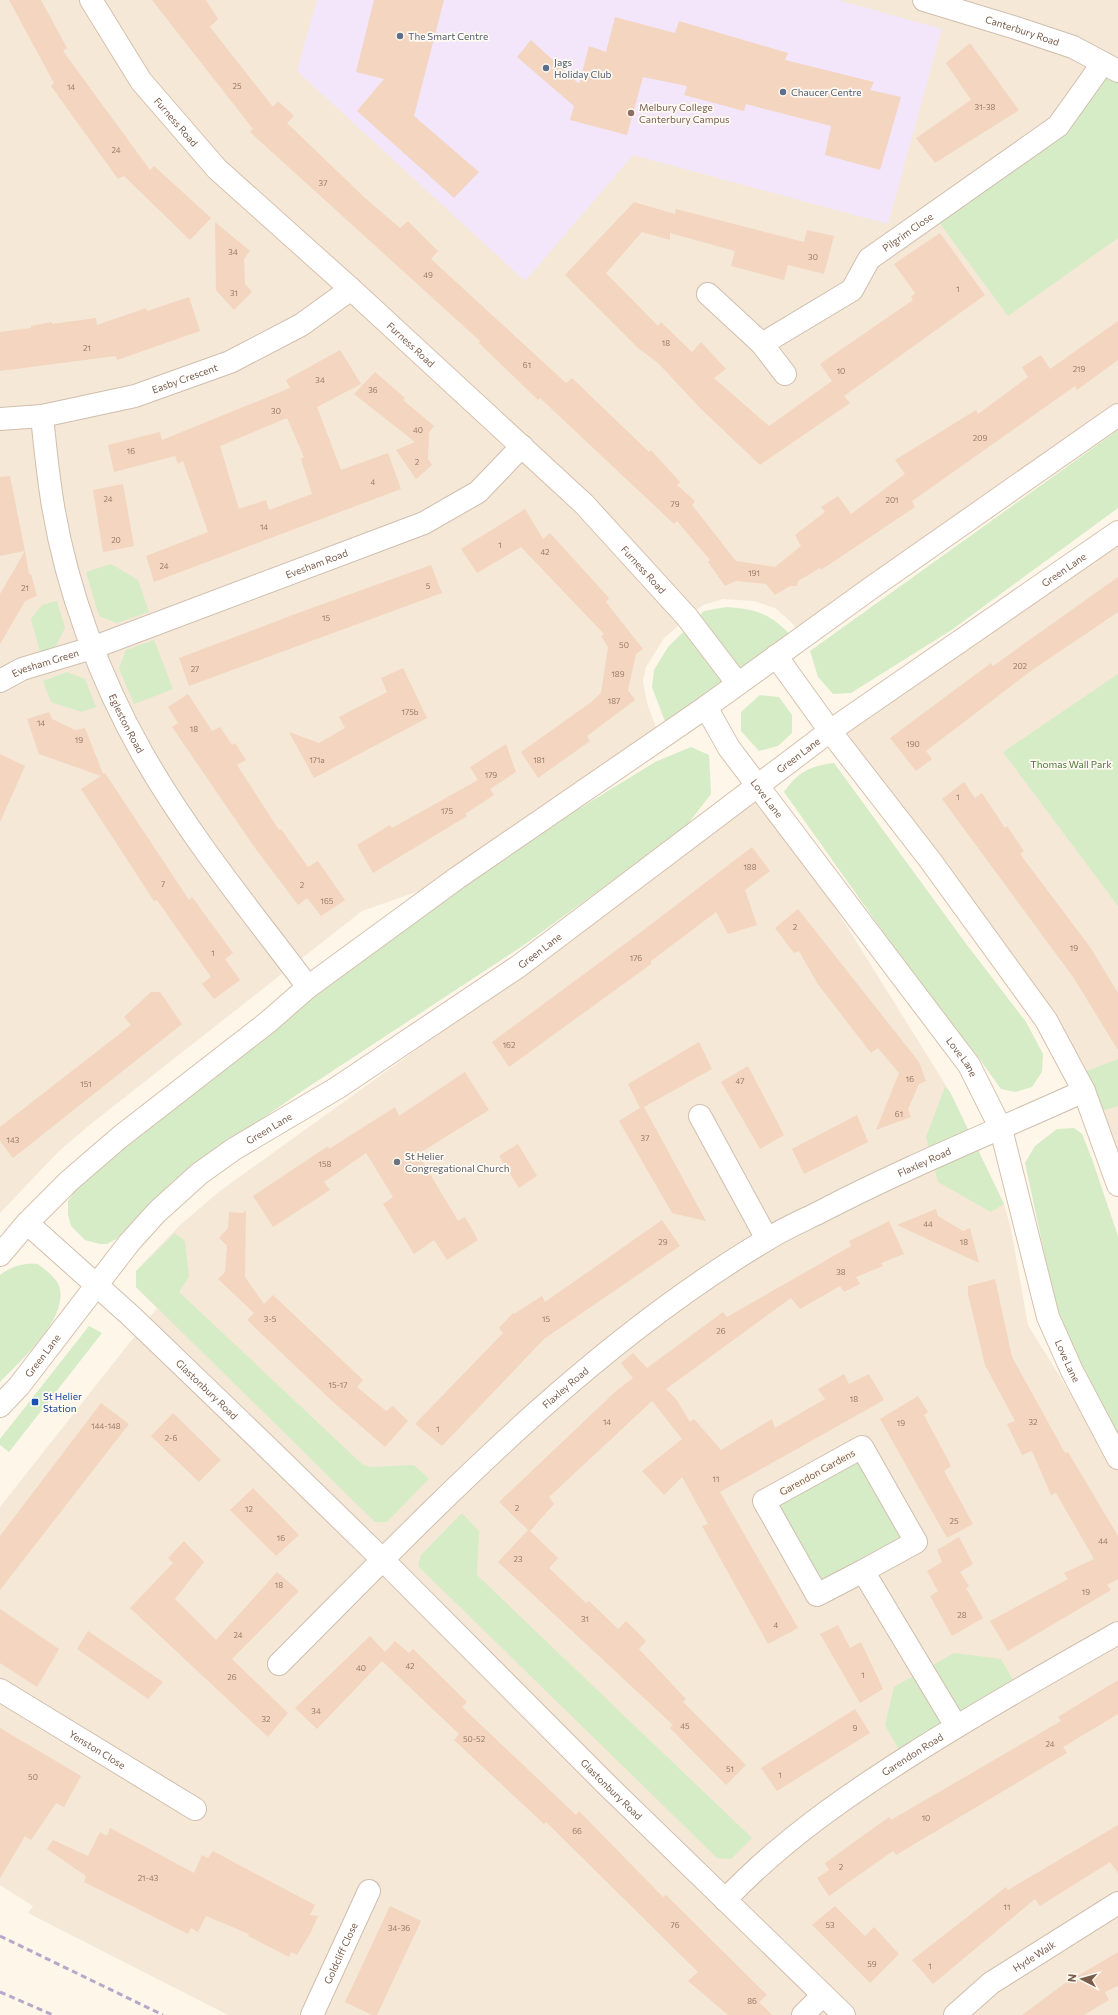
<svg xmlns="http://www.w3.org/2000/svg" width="1118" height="2015" font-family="Commissioner,sans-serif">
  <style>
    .residential { fill: #f5e8d7 }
    .education { fill: #f3e6fa }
    .green { fill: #d5ecc7 }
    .building { fill: #f3d5c0; fill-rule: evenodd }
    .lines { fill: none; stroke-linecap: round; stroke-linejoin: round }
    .street-casing { stroke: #d0beae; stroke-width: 24 }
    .secondary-casing { stroke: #d6c0ae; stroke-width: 24 }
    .street { stroke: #fff; stroke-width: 22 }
    .secondary { stroke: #fff; stroke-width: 22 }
    .rail { stroke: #b9a6c9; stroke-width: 3; stroke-dasharray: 6 4; stroke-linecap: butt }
    .service-dot { fill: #5c6f8a; stroke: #fffaf1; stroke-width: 1.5 }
    .education-dot { fill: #8d6e63; stroke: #fffaf1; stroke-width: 1.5 }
    .worship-dot { fill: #6b7280; stroke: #fffaf1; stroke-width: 1.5 }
    .transit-dot { fill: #1a4fb4; stroke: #fffaf1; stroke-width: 1.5 }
    .labels { text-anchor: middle; stroke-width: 3.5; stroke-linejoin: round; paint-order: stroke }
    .number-label { font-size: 8px; fill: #987a68 }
    .street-label { font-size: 10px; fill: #795c4b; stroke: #fffaf1 }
    .service-label { font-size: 10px; fill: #4e5e75; stroke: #fffaf1; text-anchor: start }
    .education-label { font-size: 10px; fill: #785e54; stroke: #fffaf1; text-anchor: start }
    .park-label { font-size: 10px; fill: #507a40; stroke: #fffaf1 }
    .worship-label { font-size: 10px; fill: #5b616d; stroke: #fffaf1; text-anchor: start }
    .transit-label { font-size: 10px; fill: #164399; stroke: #fffaf1; text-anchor: start }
  </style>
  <rect width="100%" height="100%" fill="#fdf6e9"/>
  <!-- residential -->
  <g class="residential">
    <path d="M0,0H1118V409L800,633L790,621L775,608L754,601L723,599L703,605L664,638L646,667L643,681L647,703L658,733L436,885L362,911L92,1123L58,1152L0,1213Z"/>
    <path d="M1118,538V1157L1102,1111L841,730Z"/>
    <path d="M765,795L950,1092L1004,1204L1011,1229L1028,1325L1118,1471V2015H228L28,1913L33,1906L0,1885V1507L157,1308L136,1287V1271L180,1225L220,1191L519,976Z"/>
  </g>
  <!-- education -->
  <path class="education" d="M317,0H838L942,29L888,224L633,155L525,281L297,71Z"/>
  <!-- green -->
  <g class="green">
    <path d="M1105,72L1118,80V238L1008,316L936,218Z"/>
    <path d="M1118,430V508L953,629L851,693L833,694L818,677L810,651Z"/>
    <path d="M111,564L138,580L149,612L117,623L99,616L86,572Z"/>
    <path d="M57,601L65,628L56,646L40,652L31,619L42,605Z"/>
    <path d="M726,607C757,609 772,614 793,638L667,727L652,687L654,670L668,647L704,611Z"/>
    <path d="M154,640L173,689L134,704L119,668L126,650Z"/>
    <path d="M67,672L85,679L96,707L82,712L51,702L43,681Z"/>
    <path d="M1118,674V906L1003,752Z"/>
    <path d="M760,695L779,697L792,715V733L778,746L759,751L741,731V712Z"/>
    <path d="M691,747L709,755L711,794L684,829L521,947L302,1091L173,1181L118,1238L107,1244H100L85,1240L71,1226L68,1215V1201L75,1191L126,1144L274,1027L496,860L655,762Z"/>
    <path d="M834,763L967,945L1026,1022L1043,1054L1042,1072L1032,1087L1015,1092L1001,1089L976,1054L935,1005L784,792C798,772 810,766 834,763Z"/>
    <path d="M1118,1059V1106L1102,1111L1082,1073Z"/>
    <path d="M945,1087L950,1092L1004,1204L991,1212L938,1182L926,1137Z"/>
    <path d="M1074,1128L1082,1134L1092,1159L1118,1236V1436L1083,1369L1058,1317L1025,1163L1035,1146L1057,1129Z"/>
    <path d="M175,1233L185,1241L189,1277L179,1292L362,1464L369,1467L414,1465L429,1479L387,1522H375L136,1287V1271Z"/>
    <path d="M38,1264C45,1270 56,1277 59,1286C70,1318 20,1361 0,1382V1275C12,1266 23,1263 38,1264Z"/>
    <path d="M89,1326L102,1333L9,1452L0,1445V1439Z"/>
    <path d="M861,1454L907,1540L818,1589L773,1503Z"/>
    <path d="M462,1513L479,1531L477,1575L752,1838L731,1859L717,1858L418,1566L421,1555Z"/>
    <path d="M954,1653L1001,1659L1017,1687L902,1755L885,1725L894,1687Z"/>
  </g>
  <!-- building -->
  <g class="building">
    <path d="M9,0H41L67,48L63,51L150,170L154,166L211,218L190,240L124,176L118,179L51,86L54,83Z"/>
    <path d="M152,0H206L218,19L210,27L273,107L278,101L294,116L287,123L365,198L400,228L408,221L438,251L431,259L566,383L572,378L649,452L651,450L680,482L677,485L695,501L692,505L736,561L775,567L801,546L795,535L825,512L821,507L838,496L851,514L905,474L895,460L976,410L978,414L1028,377L1022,367L1041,355L1050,369L1118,321V360L1077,390L1075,386L912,501L915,507L821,570L820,568L798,581L797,586H790L775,595L766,584L736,581L725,586L708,562L710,560L677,521L674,524L540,398L538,400L479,343L480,341L250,132L253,129Z"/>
    <path d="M374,0H444L414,116L479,172L454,198L357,111L384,79L356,72Z"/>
    <path d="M615,17L675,33L679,21L788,53L785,60L874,82L870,90L901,97L880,170L825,155L831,126L746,104L744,111L684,95L687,86L643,77L627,135L570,120L574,106L517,57L531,40L579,84L589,46L606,52Z"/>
    <path d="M970,43L1019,110L935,163L916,138L971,100L946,63Z"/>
    <path d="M634,202L675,214L676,209L804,242L807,230L834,236L824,274L788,265L784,280L731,266L735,251L670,233V240L642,232L606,273L658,326L661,322L692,352L701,342L726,369L714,378L769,426L832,381L820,364L913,300L911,297L915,293L894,264L940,233L985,295L844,396L850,403L760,465L700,408L658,363L638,348L565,275Z"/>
    <path d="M215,222L250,251L244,259L245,284L252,292L234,310L216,290Z"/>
    <path d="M189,297L200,331L117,360L116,356L0,371V332L31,328V326L52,322V324L96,318L97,325L146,308L147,311Z"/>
    <path d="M340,350L361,384L317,407L341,470L388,453L401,489L154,582L146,556L208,532L183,461L178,464L175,456L114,472L108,445L160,432L162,440L290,388L286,380ZM287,418L304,457L301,459L312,494L269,510L266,500L239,509L220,446Z"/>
    <path d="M375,372L405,398L403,400L434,426L429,432L428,459L432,465L416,479L396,450L415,442L354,394Z"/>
    <path d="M10,476L25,551L0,556V477Z"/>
    <path d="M123,484L134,546L103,552L93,490Z"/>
    <path d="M525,509L543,539L550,533L609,598L606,602L643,649L636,654L628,690L635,700L587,736L590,741L538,778L521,752L590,703L601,693L608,647L601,636L604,634L521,547L477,573L461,549Z"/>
    <path d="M25,551L29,574H31L37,596L25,601L0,644V594Z"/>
    <path d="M431,565L442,593L189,686L179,658L298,613Z"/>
    <path d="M1118,577V612L1028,673L926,751L932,759L916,771L890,738L991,663L993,666Z"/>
    <path d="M403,668L427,718L314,778L289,732L319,743L345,728L339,717L387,692L381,678Z"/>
    <path d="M188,694L212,731L220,727L232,745L235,743L246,760L237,765L279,830L281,829L308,867L318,861L345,900L321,916L307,898L298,905L255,848L172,727L178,723L168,707Z"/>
    <path d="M49,712L52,719L75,730L85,728L103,774L105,773L189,900L192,897L233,953L225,959L240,980L214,999L202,984L211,977L157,900L154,901L81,789L101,776L39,754L27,719Z"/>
    <path d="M506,744L516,772L490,789L494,795L465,814L467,816L373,873L357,845L390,825L392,828L478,780L470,767Z"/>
    <path d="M0,754L25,766L0,822Z"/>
    <path d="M964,782L975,798L982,793L1005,828L1007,826L1024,851L1020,854L1090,947L1118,993V1050L1073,977L942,799Z"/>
    <path d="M752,847L770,871L745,890L757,925L728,934L716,912L651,961V964L509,1067L492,1042L641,932Z"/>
    <path d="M798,909L919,1062L926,1081L919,1084L908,1109L911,1117L876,1130L899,1073L878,1048L871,1053L817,983L799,951L794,953L775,928Z"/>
    <path d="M151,992H160L182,1024L13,1158L0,1141V1127L131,1025L124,1017Z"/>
    <path d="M699,1042L712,1069L644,1107L706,1221L672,1213L619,1121L640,1108L628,1084Z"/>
    <path d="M748,1066L784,1135L760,1149L721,1082Z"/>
    <path d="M465,1072L489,1110L418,1154L458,1221L465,1217L478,1240L447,1260L434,1240L414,1254L383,1204L393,1197L366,1153L324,1182L330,1190L273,1227L253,1196L328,1146L329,1149L395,1107L399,1116Z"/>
    <path d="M857,1115L868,1142L804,1174L792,1149Z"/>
    <path d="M518,1144L537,1176L519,1188L499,1156Z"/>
    <path d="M936,1209L938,1216L963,1231L970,1228L979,1263L897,1225Z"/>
    <path d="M246,1210L245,1277L264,1304L273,1295L363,1380L357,1387L386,1411L393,1406L408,1421L385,1447L332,1401L247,1320L254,1313L218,1279L225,1272L227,1246L219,1238L228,1228L229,1212L243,1213Z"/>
    <path d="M662,1220L680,1246L544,1339L442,1446L415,1424L503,1333L499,1328L513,1313L514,1314L542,1296L545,1302Z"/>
    <path d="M889,1221L904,1254L881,1263L883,1266L856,1277L860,1284L844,1292L840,1286L800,1309L791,1298L666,1389L676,1399L690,1422L694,1419L721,1450L772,1419L775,1428L825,1399L818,1389L844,1374L849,1384L869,1374L884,1400L720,1492L798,1628L768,1644L702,1526L708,1524L682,1477L664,1495L642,1471L682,1439L652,1401L549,1497L554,1504L530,1531L558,1558L549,1568L586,1603L589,1601L618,1629L626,1621L646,1641L639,1649L686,1699L683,1702L746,1765L726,1785L670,1728L673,1725L498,1562L528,1530L499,1502L616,1391L633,1378L621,1363L633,1353L647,1368L723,1312L727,1317L851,1246L849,1241Z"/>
    <path d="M995,1279L1012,1357L1065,1453L1068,1452L1118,1536V1579L1107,1585L1111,1590L1008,1651L990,1621L1068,1579L1064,1573L1094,1559L1056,1493L1051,1495L1032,1451L1022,1455L1007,1424L1015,1421L985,1365L968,1294V1286Z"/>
    <path d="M918,1396L928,1412L924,1415L951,1466L944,1471L973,1524L947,1538L880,1419Z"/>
    <path d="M101,1403L129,1424L0,1590V1536Z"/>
    <path d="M173,1413L221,1460L199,1482L151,1436Z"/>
    <path d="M253,1488L299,1535L276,1556L230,1510Z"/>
    <path d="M959,1537L973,1564L960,1572L969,1586L966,1588L983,1618L952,1636L930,1596L938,1591L927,1571L942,1562L937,1550Z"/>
    <path d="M184,1541L204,1562L175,1599L216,1640L277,1572L299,1591L232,1659L288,1713L268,1737L130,1608L173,1563L168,1558Z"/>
    <path d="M0,1609L59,1649L37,1687L0,1663Z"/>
    <path d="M838,1625L850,1648L861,1642L883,1689L860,1703L820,1634Z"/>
    <path d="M88,1631L163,1682L148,1699L77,1649Z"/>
    <path d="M370,1636L385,1652L395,1641L409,1653L413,1649L467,1702L462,1707L576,1815L579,1811L663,1897L666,1895L767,1995L759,2002L772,2015H728L688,1981L698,1972L546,1822L544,1824L454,1740L459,1734L382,1661L317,1729L295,1708Z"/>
    <path d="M1118,1680V1714L1063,1747L1067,1753L896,1855L893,1851L829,1896L817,1878L829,1870L825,1863L889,1817L891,1820L1061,1721L1058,1717Z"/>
    <path d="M855,1709L870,1733L777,1791L761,1768Z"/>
    <path d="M0,1728L81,1776L64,1807L56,1803L31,1840L25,1836L0,1878Z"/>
    <path d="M1118,1825V1873L1110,1862L1040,1906L1035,1899L933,1984L912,1960L1006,1887L1008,1890Z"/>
    <path d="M110,1828L194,1873L202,1855L208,1858L213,1851L254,1873L315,1905L310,1915L318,1916L311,1932L297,1955L291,1952L289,1957L248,1936L249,1934L206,1916L198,1932L191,1928L188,1934L84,1882L86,1876L47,1849L53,1840L88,1856L100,1832L107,1836Z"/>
    <path d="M390,1906L421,1921L377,2015H372L345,2002Z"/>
    <path d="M835,1906L865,1936L874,1927L899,1954L870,1983L812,1925Z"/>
    <path d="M1118,1952V1986L1105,1992L1109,2000L1084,2015H1022L1064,1984Z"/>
  </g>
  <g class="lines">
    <defs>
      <g id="street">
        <path id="s1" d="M924,0L1016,28L1073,47L1118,71"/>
        <path id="s2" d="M708,294L762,344L852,290L869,259L1058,126L1103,63"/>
        <path d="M762,344L785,374"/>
        <path id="s3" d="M42,416C45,446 48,476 53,506C67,590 100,679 142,753C189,836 251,911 308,987"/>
        <path id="s4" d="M0,419L42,416L135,396L230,362L301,325L351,289"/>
        <path id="s5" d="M0,681L22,669L92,648L424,523L478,492L522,446"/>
        <path d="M700,1116L767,1239"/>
        <path id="s6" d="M27,1223L131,1316L265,1445L383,1560L606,1784L844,2015"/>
        <path d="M863,1571L916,1542L862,1447L764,1501L817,1595L863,1571L956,1726"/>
        <path id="s7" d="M279,1664C431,1512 580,1351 766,1240C783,1229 802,1221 820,1212C906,1167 996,1131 1084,1091"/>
        <path id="s8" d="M0,1690L195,1809"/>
        <path id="s9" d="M725,1900C781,1841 846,1796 914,1753C980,1711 1049,1672 1118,1633"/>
        <path id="s10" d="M312,2015L369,1891"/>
        <path d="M803,2015L823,1995"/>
        <path id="s11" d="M955,2015L991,1983L1118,1903"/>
      </g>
      <g id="secondary">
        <path id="s12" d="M91,0L141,81L217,169L351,289L584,504L687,617L738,684"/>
        <path d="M776,656L830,731L930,860L1046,1020L1084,1091L1118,1185"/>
        <path id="s13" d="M706,707L729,748L969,1065L1001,1129L1048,1317L1072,1371L1118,1458"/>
        <path d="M0,1255L27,1223L69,1181L120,1137L268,1022L308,987L457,878L706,707L871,588L1118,415"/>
        <path id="s14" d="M0,1406L19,1386L129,1243L157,1212L199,1174L234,1149L337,1088L519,966L830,731L1118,532"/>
      </g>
    </defs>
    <!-- street casing -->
    <use href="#street" class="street-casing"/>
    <!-- secondary casing -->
    <use href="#secondary" class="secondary-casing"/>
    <!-- street -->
    <use href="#street" class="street"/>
    <!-- secondary -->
    <use href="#secondary" class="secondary"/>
    <!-- rail -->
    <g class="rail">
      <path d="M0,1936L163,2015"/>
      <path d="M0,1992L53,2015"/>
    </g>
  </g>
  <!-- markers -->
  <g class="service-dot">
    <circle cx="400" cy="36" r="4"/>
    <circle cx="546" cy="68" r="4"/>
    <circle cx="783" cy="92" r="4"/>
  </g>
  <circle class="education-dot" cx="631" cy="113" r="4"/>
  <circle class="worship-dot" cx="397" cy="1162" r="4"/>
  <rect class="transit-dot" x="31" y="1398" width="8" height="8" rx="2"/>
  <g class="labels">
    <!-- number labels -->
    <g class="number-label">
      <text x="237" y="89">25</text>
      <text x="71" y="90">14</text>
      <text x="985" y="110">31-38</text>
      <text x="116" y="153">24</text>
      <text x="323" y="186">37</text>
      <text x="233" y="255">34</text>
      <text x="813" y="260">30</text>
      <text x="428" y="278">49</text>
      <text x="958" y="292">1</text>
      <text x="234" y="296">31</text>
      <text x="666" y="346">18</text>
      <text x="87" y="351">21</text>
      <text x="527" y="368">61</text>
      <text x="1079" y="372">219</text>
      <text x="841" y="374">10</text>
      <text x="320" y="383">34</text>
      <text x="373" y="393">36</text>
      <text x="276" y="414">30</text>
      <text x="418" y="433">40</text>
      <text x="980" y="441">209</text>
      <text x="131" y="454">16</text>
      <text x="417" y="465">2</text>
      <text x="373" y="485">4</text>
      <text x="108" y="502">24</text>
      <text x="892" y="503">201</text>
      <text x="675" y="507">79</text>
      <text x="264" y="530">14</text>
      <text x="116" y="543">20</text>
      <text x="500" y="548">1</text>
      <text x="545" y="555">42</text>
      <text x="164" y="569">24</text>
      <text x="754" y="576">191</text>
      <text x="428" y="589">5</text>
      <text x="25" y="591">21</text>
      <text x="326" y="621">15</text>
      <text x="624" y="648">50</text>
      <text x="1020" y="669">202</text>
      <text x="195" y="672">27</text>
      <text x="618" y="677">189</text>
      <text x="614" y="704">187</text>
      <text x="410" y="715">175b</text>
      <text x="41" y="726">14</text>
      <text x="194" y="732">18</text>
      <text x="79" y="743">19</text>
      <text x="913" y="747">190</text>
      <text x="317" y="763">171a</text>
      <text x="539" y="763">181</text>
      <text x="491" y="778">179</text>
      <text x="958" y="800">1</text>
      <text x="447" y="814">175</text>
      <text x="750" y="870">188</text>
      <text x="163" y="887">7</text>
      <text x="302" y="888">2</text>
      <text x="327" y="904">165</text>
      <text x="795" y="930">2</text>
      <text x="1074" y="951">19</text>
      <text x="213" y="956">1</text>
      <text x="636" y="961">176</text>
      <text x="509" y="1048">162</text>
      <text x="910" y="1082">16</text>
      <text x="740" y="1084">47</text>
      <text x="86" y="1087">151</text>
      <text x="899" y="1117">61</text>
      <text x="645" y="1141">37</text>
      <text x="13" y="1143">143</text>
      <text x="325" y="1167">158</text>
      <text x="928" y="1227">44</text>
      <text x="663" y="1245">29</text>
      <text x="964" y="1245">18</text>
      <text x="841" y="1275">38</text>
      <text x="270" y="1322">3-5</text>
      <text x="546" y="1322">15</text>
      <text x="721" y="1334">26</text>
      <text x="338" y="1388">15-17</text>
      <text x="854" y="1402">18</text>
      <text x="607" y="1425">14</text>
      <text x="1033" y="1425">32</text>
      <text x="901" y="1426">19</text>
      <text x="106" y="1429">144-148</text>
      <text x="438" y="1432">1</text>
      <text x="171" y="1441">2-6</text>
      <text x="716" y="1482">11</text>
      <text x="517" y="1511">2</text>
      <text x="249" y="1512">12</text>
      <text x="954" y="1524">25</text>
      <text x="281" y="1541">16</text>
      <text x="1103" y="1544">44</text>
      <text x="518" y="1562">23</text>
      <text x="279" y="1588">18</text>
      <text x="1086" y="1595">19</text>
      <text x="962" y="1618">28</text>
      <text x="585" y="1622">31</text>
      <text x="776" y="1628">4</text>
      <text x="238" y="1638">24</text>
      <text x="410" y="1669">42</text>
      <text x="361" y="1671">40</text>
      <text x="863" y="1678">1</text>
      <text x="232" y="1680">26</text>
      <text x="316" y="1714">34</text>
      <text x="266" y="1722">32</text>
      <text x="685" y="1729">45</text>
      <text x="855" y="1731">9</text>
      <text x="474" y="1742">50-52</text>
      <text x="1050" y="1747">24</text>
      <text x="730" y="1772">51</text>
      <text x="780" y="1778">1</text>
      <text x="33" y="1780">50</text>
      <text x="926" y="1821">10</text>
      <text x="577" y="1834">66</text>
      <text x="841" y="1870">2</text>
      <text x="148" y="1881">21-43</text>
      <text x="1007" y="1910">11</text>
      <text x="675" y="1928">76</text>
      <text x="830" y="1928">53</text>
      <text x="399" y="1931">34-36</text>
      <text x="872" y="1967">59</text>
      <text x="930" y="1969">1</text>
      <text x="752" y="2004">86</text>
    </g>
    <!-- street labels -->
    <g class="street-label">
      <text dy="4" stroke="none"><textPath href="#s1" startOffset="103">Canterbury Road</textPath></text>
      <text dy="4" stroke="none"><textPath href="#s12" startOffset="149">Furness Road</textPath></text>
      <text dy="4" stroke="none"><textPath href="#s2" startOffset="261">Pilgrim Close</textPath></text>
      <text dy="4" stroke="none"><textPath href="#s12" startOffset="473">Furness Road</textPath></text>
      <text dy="4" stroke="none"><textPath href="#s4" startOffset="190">Easby Crescent</textPath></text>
      <text dy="4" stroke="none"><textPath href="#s5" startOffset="338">Evesham Road</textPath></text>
      <text dy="4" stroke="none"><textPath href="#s12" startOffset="797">Furness Road</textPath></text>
      <text dy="4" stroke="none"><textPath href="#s14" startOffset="1362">Green Lane</textPath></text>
      <text dy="4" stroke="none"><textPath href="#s5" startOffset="49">Evesham Green</textPath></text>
      <text dy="4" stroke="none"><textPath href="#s3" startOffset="321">Egleston Road</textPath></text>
      <text dy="4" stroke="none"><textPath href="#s14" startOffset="1038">Green Lane</textPath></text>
      <text dy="4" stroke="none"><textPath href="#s13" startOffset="110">Love Lane</textPath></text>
      <text dy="4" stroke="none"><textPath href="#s14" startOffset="714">Green Lane</textPath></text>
      <text dy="4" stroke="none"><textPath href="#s13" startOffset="434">Love Lane</textPath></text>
      <text dy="4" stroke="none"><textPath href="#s14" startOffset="390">Green Lane</textPath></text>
      <text dy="4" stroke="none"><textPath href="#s7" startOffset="824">Flaxley Road</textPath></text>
      <text dy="4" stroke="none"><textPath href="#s14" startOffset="66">Green Lane</textPath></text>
      <text dy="4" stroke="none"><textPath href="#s13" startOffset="758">Love Lane</textPath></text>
      <text dy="4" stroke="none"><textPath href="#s7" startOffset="398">Flaxley Road</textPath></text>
      <text dy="4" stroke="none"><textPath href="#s6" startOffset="245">Glastonbury Road</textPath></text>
      <text transform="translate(817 1472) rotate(-29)" y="4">Garendon Gardens</text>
      <text dy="4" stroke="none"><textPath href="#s8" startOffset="114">Yenston Close</textPath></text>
      <text dy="4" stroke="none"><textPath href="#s9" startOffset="238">Garendon Road</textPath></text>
      <text dy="4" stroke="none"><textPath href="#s6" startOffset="814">Glastonbury Road</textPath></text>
      <text dy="4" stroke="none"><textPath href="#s10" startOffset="68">Goldcliff Close</textPath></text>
      <text dy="4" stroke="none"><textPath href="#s11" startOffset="99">Hyde Walk</textPath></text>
    </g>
    <!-- service labels -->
    <g class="service-label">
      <text x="408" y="40">The Smart Centre</text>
      <text x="554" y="66">Jags<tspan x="554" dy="12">Holiday Club</tspan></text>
      <text x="791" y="96">Chaucer Centre</text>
    </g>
    <!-- education labels -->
    <g class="education-label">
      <text x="639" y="111">Melbury College<tspan x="639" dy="12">Canterbury Campus</tspan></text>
    </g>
    <!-- park labels -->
    <g class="park-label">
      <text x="1071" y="768">Thomas Wall Park</text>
    </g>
    <!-- worship labels -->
    <g class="worship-label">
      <text x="405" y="1160">St Helier<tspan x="405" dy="12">Congregational Church</tspan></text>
    </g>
    <!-- transit labels -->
    <g class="transit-label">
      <text x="43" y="1400">St Helier<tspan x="43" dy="12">Station</tspan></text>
    </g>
  </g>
  <!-- north arrow -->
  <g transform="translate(1082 1979) rotate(276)" stroke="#fffaf1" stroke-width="3" paint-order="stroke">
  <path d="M0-3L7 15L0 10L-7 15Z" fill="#795c4b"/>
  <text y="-6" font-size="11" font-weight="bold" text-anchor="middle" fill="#795c4b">N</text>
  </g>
</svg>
